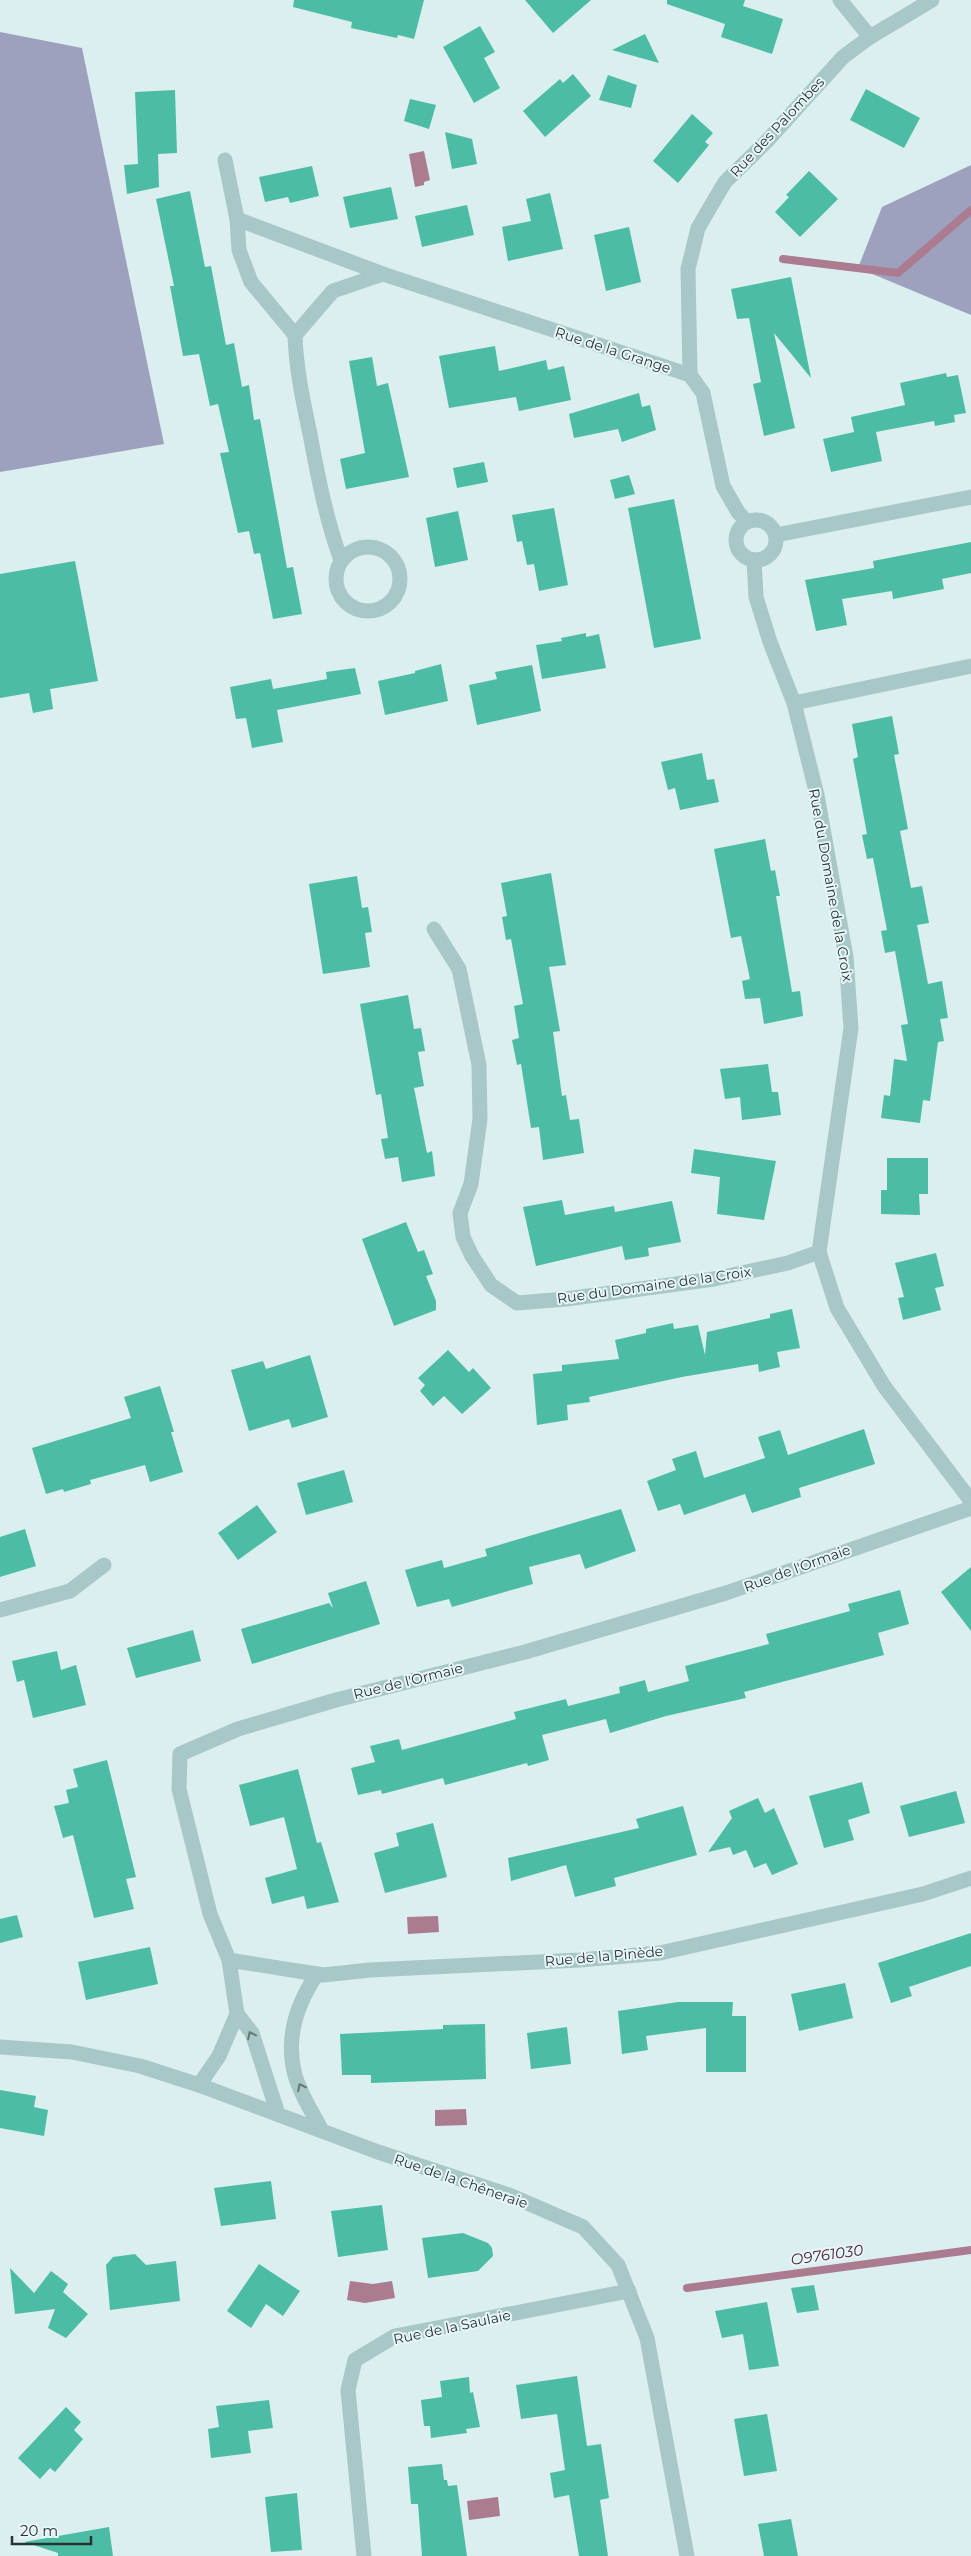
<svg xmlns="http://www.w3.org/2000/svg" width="971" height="2556" font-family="Montserrat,sans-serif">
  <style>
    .green { fill: #9da1be }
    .water { fill: #ab7c90 }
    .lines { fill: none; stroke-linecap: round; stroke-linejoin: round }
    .stream { stroke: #ab7c90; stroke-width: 8 }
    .building { fill: #4cbda4 }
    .minor { stroke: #a8c7c7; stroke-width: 15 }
    .oneway { stroke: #627675 }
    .labels { text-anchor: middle; stroke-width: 4; stroke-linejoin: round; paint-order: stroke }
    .street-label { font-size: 14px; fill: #283432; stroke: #e7f6f8 }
    .water-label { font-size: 15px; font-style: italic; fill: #532134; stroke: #e7f6f8 }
  </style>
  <rect width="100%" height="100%" fill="#dbeef0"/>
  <!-- green -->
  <g class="green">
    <path d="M0,32L82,48L164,444L0,472Z"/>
    <path d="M971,165V315L858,268L882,207Z"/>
  </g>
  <!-- water -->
  <g class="water">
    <path d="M424,151L430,180L424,182V185L415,187L409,154Z"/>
    <path d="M438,1916L439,1932L408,1934L407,1917Z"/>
    <path d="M466,2109L467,2125L435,2126V2110Z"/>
    <path d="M350,2281L373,2284L392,2281L395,2298L365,2303L347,2300Z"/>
    <path d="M498,2497L500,2516L469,2520L467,2501Z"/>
  </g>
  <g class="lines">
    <!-- stream -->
    <g class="stream">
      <path d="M783,259L898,273L971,210"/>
      <path d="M687,2288L971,2250"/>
    </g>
  </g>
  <!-- building -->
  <g class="building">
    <path d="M294,0H424L414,39L398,35L397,38L351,28L352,22L293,7Z"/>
    <path d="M525,0H591L553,33Z"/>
    <path d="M667,0H745L743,6L783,19L772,54L721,37L725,24L667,4Z"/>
    <path d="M480,26L495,52L484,58L500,88L474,103L443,47Z"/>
    <path d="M645,34L659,63L612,50Z"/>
    <path d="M573,74L591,96L545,137L523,111L560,79L563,83Z"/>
    <path d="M608,75L637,85L631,108L599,100Z"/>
    <path d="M866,89L920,118L904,148L850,120Z"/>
    <path d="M175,90L177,153L158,154L159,187L127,194L124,165L138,164L135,92Z"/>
    <path d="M410,99L436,105L429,129L404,121Z"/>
    <path d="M692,114L713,133L705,142L709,145L678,183L653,161Z"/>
    <path d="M445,132L472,139L477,164L452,169Z"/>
    <path d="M312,166L319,196L290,203L288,197L265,202L259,177Z"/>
    <path d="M809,171L838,199L800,237L775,212L789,197L786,195Z"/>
    <path d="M391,187L398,219L350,228L343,197Z"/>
    <path d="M190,191L205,267L211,266L226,345L234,343L242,387L249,385L254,420L260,419L287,568L293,567L302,614L273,619L260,553L254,554L249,531L238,533L220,453L229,452L218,404L210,406L199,354L183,356L170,286H174L156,199Z"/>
    <path d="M550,193L563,249L508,261L502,227L531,221L526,199Z"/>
    <path d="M467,205L474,235L422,247L415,216Z"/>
    <path d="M629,227L641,282L606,291L594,235Z"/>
    <path d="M791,277L811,378L774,333L795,428L764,436L753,384L761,382L749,318L737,319L731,289Z"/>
    <path d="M495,346L499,371L546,360L548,370L564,366L571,400L519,411L516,397L449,408L439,356Z"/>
    <path d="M372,357L377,386L388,383L409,477L346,489L340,459L365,453L349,361Z"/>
    <path d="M946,373L947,377L958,375L966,413L954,415L955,422L935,426L934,421L876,432L882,461L831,472L823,439L854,432L851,417L905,405L900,383Z"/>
    <path d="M639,393L642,407L650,405L656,430L622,442L618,429L574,438L569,414Z"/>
    <path d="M484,462L488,482L457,488L453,468Z"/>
    <path d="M629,475L635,494L615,499L610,480Z"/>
    <path d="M674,499L701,639L654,648L628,508Z"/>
    <path d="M554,508L568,585L539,591L534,564L527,565L522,541L517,542L512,515Z"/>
    <path d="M458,511L468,560L435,567L426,518Z"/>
    <path d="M971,542V573L942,579L944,589L893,599L892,591L842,599L847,625L816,631L805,580L874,568L873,561Z"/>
    <path d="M75,561L98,681L50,689L53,709L33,713L29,693L0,698V574Z"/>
    <path d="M586,633V637L599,634L606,668L542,679L536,645L562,641L561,638Z"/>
    <path d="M441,664L448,701L385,715L378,681L415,673V671Z"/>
    <path d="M532,665L541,711L477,725L469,685L497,679L495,672Z"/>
    <path d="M355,668L361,694L277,710L283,742L252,748L246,718L236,719L230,687L271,679L273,689L327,679L326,672Z"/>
    <path d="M892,716L899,754L894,755L908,829L900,831L911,888L922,886L929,923L917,925L928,984L942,981L948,1018L940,1019L944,1041L938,1042L930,1101L923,1100L920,1123L881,1118L884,1095L890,1096L894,1059L907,1061L901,1025L908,1024L895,951L885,953L881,931L887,930L873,858L867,859L862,835L867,834L853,759L858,757L852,724Z"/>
    <path d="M702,753L707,780L714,779L719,802L680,810L675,788L668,790L661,762Z"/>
    <path d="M765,839L771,871L775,870L780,896H776L792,992L800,991L803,1016L764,1024L760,998L745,999L742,981L750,979L741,936L731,938L714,849Z"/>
    <path d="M551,873L566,965L549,967L560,1031L553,1032L562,1096L566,1095L570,1120L579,1119L584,1153L543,1160L539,1127L531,1128L521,1064L517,1065L512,1040L519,1038L514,1006L523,1004L511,939L506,940L502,917L507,916L501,883Z"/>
    <path d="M357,876L362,908L368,907L370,919L372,932L365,933L370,967L323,974L309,884Z"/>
    <path d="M408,995L414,1029L421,1028L425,1051L418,1052L424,1086L414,1088L427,1153L432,1151L435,1176L402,1182L398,1157L385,1159L381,1139L388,1138L381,1094L376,1095L360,1004Z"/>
    <path d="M768,1064L772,1092H778L781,1115L742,1120L740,1097L725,1099L720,1069Z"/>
    <path d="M694,1149L776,1161L764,1220L717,1214L720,1177L691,1173Z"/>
    <path d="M887,1158H928V1194H919L920,1215L881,1214V1190H887Z"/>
    <path d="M562,1200L565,1215L614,1206L615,1212L672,1201L681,1242L648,1248L649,1256L625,1260L622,1246L536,1266L523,1207Z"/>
    <path d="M406,1222L418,1252L424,1250L433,1274L426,1276L436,1301V1310L394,1326L362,1239Z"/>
    <path d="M936,1253L944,1286L935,1288L941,1310L903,1320L898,1298L904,1297L895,1263Z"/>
    <path d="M792,1309L800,1348L777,1352L780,1367L759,1372L758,1364L682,1377L589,1397L590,1402L567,1405L568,1420L537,1425L533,1374L562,1371V1365L619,1359L615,1340L646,1333V1329L673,1323L674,1329L698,1325L705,1355L707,1332L770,1318V1314Z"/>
    <path d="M448,1350L469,1372L473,1368L491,1388L462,1414L444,1396L433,1406L420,1391L425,1385L418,1378Z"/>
    <path d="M310,1355L328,1417L292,1428L289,1419L249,1431L231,1370L263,1361L266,1369Z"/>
    <path d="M160,1386L174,1432H171L183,1472L150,1482L145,1465L90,1480L91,1484L64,1492L63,1489L46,1494L32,1448L131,1418L124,1397Z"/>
    <path d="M864,1429L875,1464L799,1488L801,1497L752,1513L745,1494L684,1515L680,1504L658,1511L647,1481L676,1470L672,1459L696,1451L704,1478L765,1458L758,1437L780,1430L788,1455Z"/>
    <path d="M344,1470L353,1502L306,1515L297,1483Z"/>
    <path d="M257,1505L277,1532L238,1560L218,1533Z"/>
    <path d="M621,1509L636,1551L585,1569L580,1554L529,1567L533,1584L452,1607L449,1599L417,1607L405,1570L442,1560L444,1568L487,1556L485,1549Z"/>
    <path d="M25,1529L36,1566L0,1577V1537Z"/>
    <path d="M971,1567V1631L941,1592Z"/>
    <path d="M366,1581L380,1624L252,1664L241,1629L329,1603L333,1608L328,1593Z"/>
    <path d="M900,1590L909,1624L878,1633L884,1655L744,1692L746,1698L666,1716L610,1733L606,1719L542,1735L549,1760L528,1766L527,1763L445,1785L443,1778L382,1794L381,1790L358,1795L351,1768L375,1762L370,1746L399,1739L402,1750L516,1719L514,1712L566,1699L568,1706L620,1693L619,1687L645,1680L648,1692L689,1681L685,1666L769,1644L766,1634L850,1611L848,1604Z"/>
    <path d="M193,1630L201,1661L136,1678L127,1648Z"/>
    <path d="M57,1651L61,1670L76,1665L86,1705L33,1718L24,1680L17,1682L12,1661Z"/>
    <path d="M107,1760L136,1877L126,1879L134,1909L94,1918L73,1835L63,1838L54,1806L69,1803L66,1790L78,1787L73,1769Z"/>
    <path d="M298,1769L317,1843L321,1842L339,1902L307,1909L304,1896L272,1904L265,1878L297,1869L284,1817L250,1826L239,1785Z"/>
    <path d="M862,1782L870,1813L848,1820L854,1840L824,1848L809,1796Z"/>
    <path d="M956,1791L965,1823L909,1837L900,1806Z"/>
    <path d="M758,1798L765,1813L774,1808L798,1864L772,1875L766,1863L754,1868L746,1850L733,1855L730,1847L708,1852L732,1818L729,1811Z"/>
    <path d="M683,1806L697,1855L614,1878L616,1886L575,1897L566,1865L511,1881L508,1858L639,1828L636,1819Z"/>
    <path d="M433,1823L447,1877L385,1893L374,1853L399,1846L396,1833Z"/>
    <path d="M17,1915L23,1937L0,1943V1919Z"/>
    <path d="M971,1933V1966L909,1987L912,1996L891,2003L878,1963Z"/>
    <path d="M150,1947L158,1984L86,2000L78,1962Z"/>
    <path d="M845,1983L853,2018L799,2031L791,1994Z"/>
    <path d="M678,2002H733L732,2016H746V2072H706V2028L646,2036L648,2050L622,2054L618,2011Z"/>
    <path d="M485,2024L486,2079L371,2083V2075H342L340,2034L443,2029V2025Z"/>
    <path d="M567,2027L571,2064L531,2069L527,2033Z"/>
    <path d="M0,2090L36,2096L34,2107L48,2110L44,2136L0,2128Z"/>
    <path d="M271,2181L276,2219L221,2226L214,2188Z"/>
    <path d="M382,2205L388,2250L338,2257L331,2211Z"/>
    <path d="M463,2233L488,2243L492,2248L493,2256L478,2271L428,2278L422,2238Z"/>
    <path d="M135,2254L146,2265L176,2261L180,2301L110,2310L106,2265L113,2257Z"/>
    <path d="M259,2264L300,2291L283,2316L266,2304L251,2328L227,2311Z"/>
    <path d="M10,2268L34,2293L51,2271L68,2284L63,2292L88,2314L66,2338L48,2328L55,2309L15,2314Z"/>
    <path d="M814,2285L819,2310L797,2313L791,2288Z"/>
    <path d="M767,2302L779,2366L749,2370L743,2334L722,2338L715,2311Z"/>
    <path d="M577,2376L587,2446L601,2444L609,2498L600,2500L608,2556H579L569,2495L554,2498L550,2473L565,2470L557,2414L521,2419L516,2385Z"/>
    <path d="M469,2377L470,2393L473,2392L480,2427L466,2429L467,2433L431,2438L430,2426H424L421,2400L442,2397L440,2381Z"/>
    <path d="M269,2400L273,2428L248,2431L251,2453L211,2458L208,2429L219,2427L216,2406Z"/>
    <path d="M66,2407L81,2422L74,2430L83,2439L55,2472L50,2468L40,2479L18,2458Z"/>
    <path d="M767,2414L777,2471L744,2476L734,2419Z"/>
    <path d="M442,2464L444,2480H447L448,2486L457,2485L467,2556H422L418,2504H411L408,2467Z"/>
    <path d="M297,2493L302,2550L271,2552L265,2497Z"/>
    <path d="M791,2519L798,2556H764L758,2524Z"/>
    <path d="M109,2527L113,2556H58V2553L24,2542Z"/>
  </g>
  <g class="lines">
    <!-- minor -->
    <g class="minor">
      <path d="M840,0L870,37"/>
      <path d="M225,160L237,219L239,250L251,282L295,335"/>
      <path d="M237,219L383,274"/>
      <path d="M690,375L688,269L698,228L725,182L767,141L843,57L870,37L932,0"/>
      <circle cx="756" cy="540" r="20"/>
      <path d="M776,535L971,497"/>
      <circle cx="368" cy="579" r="32"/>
      <path d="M341,560C326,519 318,477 310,434C303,401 296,369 295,335L333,291L383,274L690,375L703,393L723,486L738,512L747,522"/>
      <path d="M794,703L971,666"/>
      <path d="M434,929L459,969L479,1065L480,1119L471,1184L460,1213L463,1237L472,1256L491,1285L517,1303L566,1299L714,1279L788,1263L819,1252L851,1028L846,957L817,795L794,703L770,642L756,597L754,560"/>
      <path d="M819,1252L837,1308L884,1386L971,1501"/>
      <path d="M0,1610L70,1591L104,1565"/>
      <path d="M229,1960L323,1975L370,1970L580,1960L660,1953L923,1894L971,1878"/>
      <path d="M317,1974C296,2005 285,2038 295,2075C300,2094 313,2113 322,2131"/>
      <path d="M237,2014L252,2033L278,2114"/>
      <path d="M0,2047L72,2052L140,2066L199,2085L378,2152L509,2195L583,2227L618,2265L647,2338L687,2556"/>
      <path d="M199,2085L219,2056L237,2014L229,1960L210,1914L179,1789L180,1754L238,1729L336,1700L525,1652L726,1593L971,1508"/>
      <path d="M364,2556L348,2390L355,2360L395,2336L629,2291"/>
    </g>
  </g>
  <!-- one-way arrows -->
  <defs><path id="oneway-chevron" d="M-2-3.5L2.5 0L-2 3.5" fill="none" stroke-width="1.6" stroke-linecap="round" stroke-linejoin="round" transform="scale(1.25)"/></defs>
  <g class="oneway">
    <use href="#oneway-chevron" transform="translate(251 2035) rotate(-116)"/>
    <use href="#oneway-chevron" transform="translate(301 2087) rotate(-116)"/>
  </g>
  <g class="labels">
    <!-- street labels -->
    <g class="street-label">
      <text transform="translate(777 127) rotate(-47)" y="5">Rue des Palombes</text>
      <text transform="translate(613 350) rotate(18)" y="5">Rue de la Grange</text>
      <text transform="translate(831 885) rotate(80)" y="5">Rue du Domaine de la Croix</text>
      <text transform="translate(654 1285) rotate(-8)" y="5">Rue du Domaine de la Croix</text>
      <text transform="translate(797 1568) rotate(-20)" y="5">Rue de l'Ormaie</text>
      <text transform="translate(408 1681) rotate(-14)" y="5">Rue de l'Ormaie</text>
      <text transform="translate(604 1956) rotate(-5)" y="5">Rue de la Pinède</text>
      <text transform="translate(461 2181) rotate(19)" y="5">Rue de la Chêneraie</text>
      <text transform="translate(452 2327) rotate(-12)" y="5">Rue de la Saulaie</text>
    </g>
    <!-- water labels -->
    <g class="water-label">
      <text transform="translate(827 2255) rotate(-8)" y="5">O9761030</text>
    </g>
  </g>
  <!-- scale -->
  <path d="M12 2536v8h79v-8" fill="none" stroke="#283432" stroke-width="2.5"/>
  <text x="20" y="2536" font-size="15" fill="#283432" stroke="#e7f6f8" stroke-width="4" paint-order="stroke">20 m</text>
</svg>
